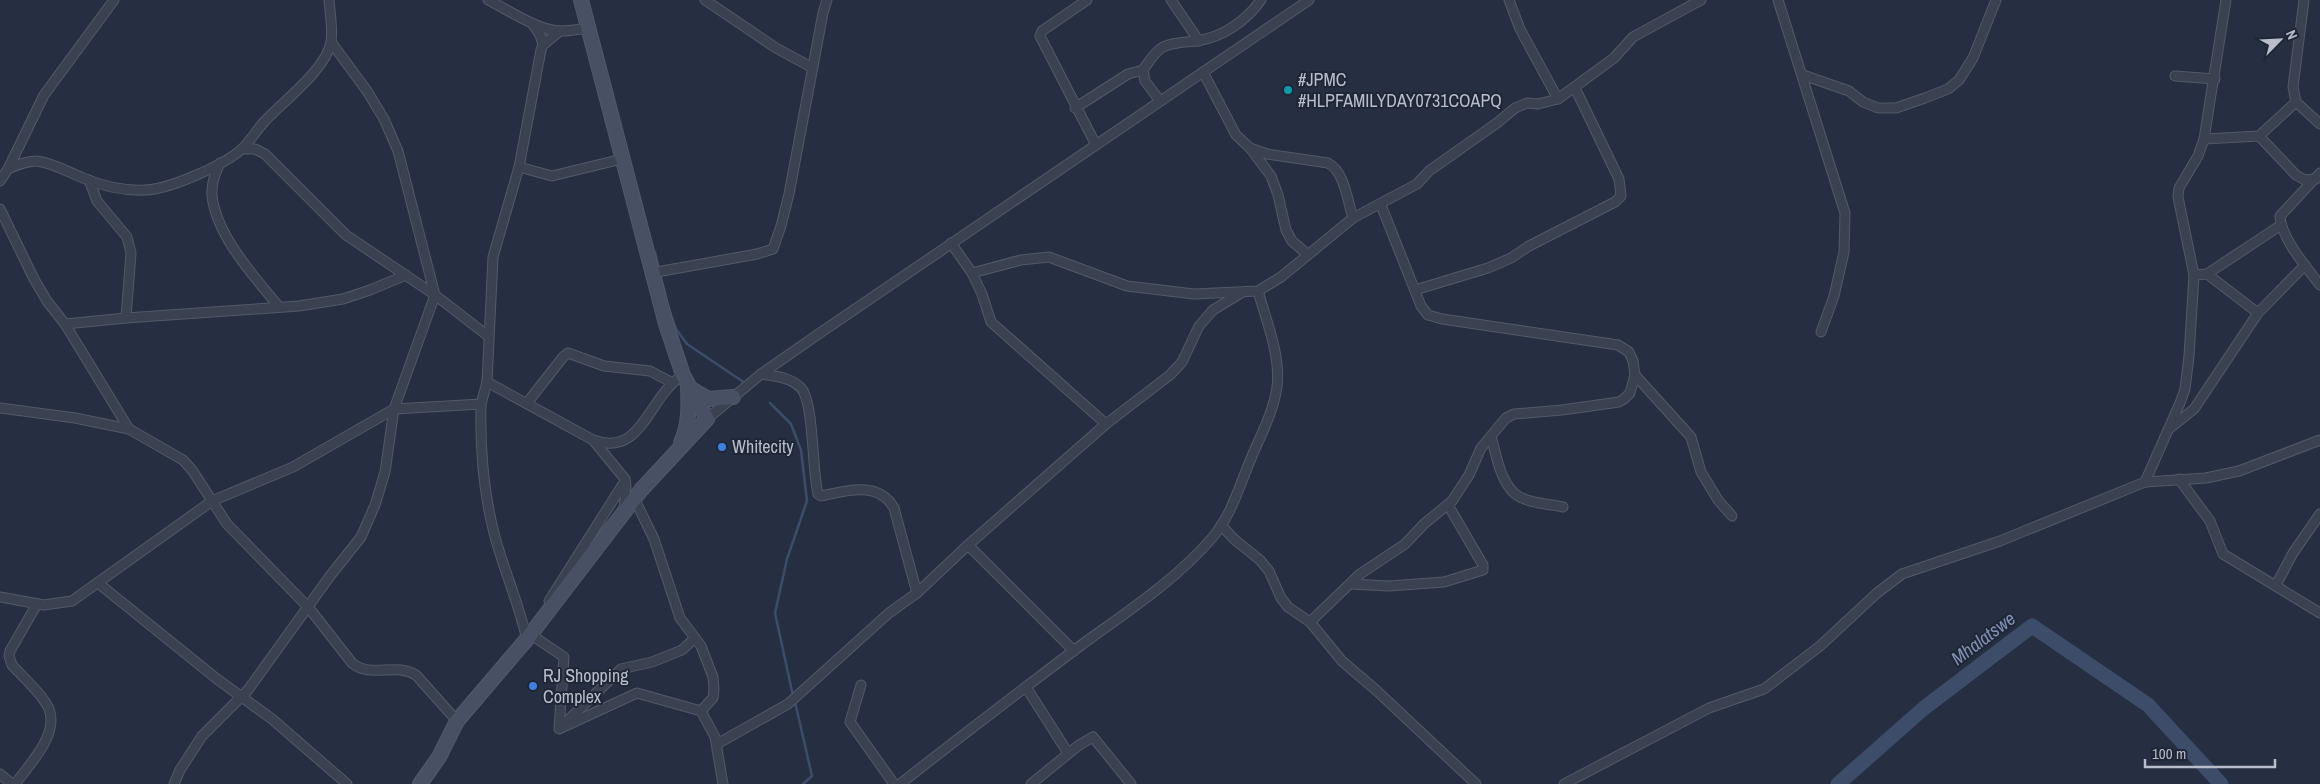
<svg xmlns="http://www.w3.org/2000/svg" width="2320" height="784" font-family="'Archivo Narrow',sans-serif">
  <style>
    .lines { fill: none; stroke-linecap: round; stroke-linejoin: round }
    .stream { stroke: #3c4c69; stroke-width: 2.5 }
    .river { stroke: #3c4c69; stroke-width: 15 }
    .street-casing { stroke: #525a68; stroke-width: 11 }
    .secondary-casing { stroke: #525a68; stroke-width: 16 }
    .street { stroke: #3a4251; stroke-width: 9 }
    .secondary { stroke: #485064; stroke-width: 14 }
    .culture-dot { fill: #0f9aa8; stroke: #1f2736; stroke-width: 2 }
    .shop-dot { fill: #3f7fe0; stroke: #1f2736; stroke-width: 2 }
    .labels { text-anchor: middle; stroke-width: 4; stroke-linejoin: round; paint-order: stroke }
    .poi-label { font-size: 18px; fill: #b7bdcb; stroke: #1f2736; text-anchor: start }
    .water-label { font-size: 19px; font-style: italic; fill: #7f90b2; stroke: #1f2736 }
  </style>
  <rect width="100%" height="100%" fill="#262f41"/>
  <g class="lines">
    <!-- stream -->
    <g class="stream">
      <path d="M655,252L659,270"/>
      <path d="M669,309L676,329L687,344L745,383"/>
      <path d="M770,403L791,424L801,450L807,501L787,559L775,613L793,696"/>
      <path d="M795,702L812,776L803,784"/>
    </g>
    <!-- river -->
    <path class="river" d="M1838,784L1924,708L2032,626L2148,705L2221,784"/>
    <defs>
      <g id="street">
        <path d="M488,0C509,10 538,31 561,31C570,31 579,29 588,28"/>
        <path d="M705,0L776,48L813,68"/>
        <path d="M1087,0L1042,31L1040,36L1096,145"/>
        <path d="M1171,0L1199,41"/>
        <path d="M1509,0L1520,29L1558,99"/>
        <path d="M1778,0L1845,213L1844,252L1834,296L1821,332"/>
        <path d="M2304,0L2293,87L2296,102L2320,124"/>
        <path d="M532,23L540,35L543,45"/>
        <path d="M1203,72L1236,135L1250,148L1267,154L1328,163C1345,172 1347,200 1353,218"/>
        <path d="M1803,75L1849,91L1863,102L1878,108H1896L1925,98L1948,89L1959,80L1973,58L1996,0"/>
        <path d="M2175,76L2215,79"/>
        <path d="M1160,101L1145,81L1143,70C1149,62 1154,52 1163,47C1173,42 1186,42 1197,41C1223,37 1246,21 1261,0"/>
        <path d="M1075,108L1128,74L1143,70"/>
        <path d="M2259,136L2296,175L2305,180L2316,179"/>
        <path d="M2204,139L2259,136L2296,102"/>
        <path d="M1250,148L1271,176L1278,195L1286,230L1292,241L1307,254"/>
        <path d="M242,149H255L265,154L346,235L435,295L488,336"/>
        <path d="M220,163C215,173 211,184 212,196C217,237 254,276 279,307"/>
        <path d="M519,167L552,176L622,159"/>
        <path d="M8,169C17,165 26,161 37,161C53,163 68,172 83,178C102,186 124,191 146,190C170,189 224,165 242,149C250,141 256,131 264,122C282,102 326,70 331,42C333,29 330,13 329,0"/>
        <path d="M2320,173L2280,216C2281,238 2307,268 2320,285"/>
        <path d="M89,180L97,201L127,237L131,253L126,318"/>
        <path d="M0,181L8,169L44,95L114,0"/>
        <path d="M0,209L34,279L47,301L65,324L129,429L183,460L192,470L227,524L309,608L352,663C371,679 395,662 416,675L457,721"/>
        <path d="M951,243L972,273L982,294L991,322L1106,424"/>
        <path d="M651,273L757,254L773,249L781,226L789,194L823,13L827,0"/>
        <path d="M972,273L1021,260L1049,257L1127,286L1194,294L1258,291L1281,277L1353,218L1417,184L1429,171L1497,123L1515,108L1527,103L1538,104L1558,99L1614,58L1633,37L1701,0"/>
        <path d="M2207,274L2258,313"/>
        <path d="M2194,275L2207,274L2281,225"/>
        <path d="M1415,290L1488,268L1511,258L1529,246L1615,202L1621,196L1619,179L1575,88"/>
        <path d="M65,324L126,318L299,306L343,299L370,290L406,275"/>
        <path d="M761,374C774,376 791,377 801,388C814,402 812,471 818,494L821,496C847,490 879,481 894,508L917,593"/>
        <path d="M1635,375L1691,437L1701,472L1718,500L1732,516"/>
        <path d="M487,382L593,440C643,458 648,396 683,375"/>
        <path d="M527,403L563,357L568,353L604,366L650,371L671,382"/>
        <path d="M481,404C480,448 483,490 494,533C503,568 518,601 526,636L530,631"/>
        <path d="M0,408L75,418L129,429"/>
        <path d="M707,419L761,374L820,333L1309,0"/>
        <path d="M2169,429L2194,409L2258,313L2305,265"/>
        <path d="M1491,436C1496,454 1500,480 1514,493C1525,503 1549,504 1563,507"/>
        <path d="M593,440L625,479L626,486L624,510"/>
        <path d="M2179,479L2210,521L2223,554L2320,613"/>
        <path d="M2145,482L2180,403L2185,389L2189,356L2194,275L2178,197L2179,188L2198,156L2204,139L2226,0"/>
        <path d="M634,498L654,539L680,618L701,646L713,677L714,689L713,698L701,711"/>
        <path d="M1221,525L1235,540L1260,560L1269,571L1281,598L1288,607L1310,622L1342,661L1377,691L1476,784"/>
        <path d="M968,545L1074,651"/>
        <path d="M98,583L217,679L272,719L347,784"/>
        <path d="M1350,584L1389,586L1444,582L1483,570V565L1448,505"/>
        <path d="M2276,585L2293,553L2320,514"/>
        <path d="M0,597L44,605L72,601L212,501L293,467L394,409L435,295L398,151L384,119L367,91L331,42"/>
        <path d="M549,601L625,481"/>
        <path d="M1310,622L1360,574L1405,544L1424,524L1452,501L1469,475L1481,448L1506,418L1514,414L1562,410L1619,402L1624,399L1630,393L1635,375L1633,361L1629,352L1618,345L1442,319L1428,315L1421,306L1381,205"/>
        <path d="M530,634L564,657L559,729L637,693L701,711L715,737L723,784"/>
        <path d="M861,685L850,722L894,784"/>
        <path d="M1026,687L1068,753"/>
        <path d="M564,724L621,669L652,662L682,650L695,638"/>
        <path d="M717,744L788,704L889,613L917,593L968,545L1106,424L1170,375L1182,362L1199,326L1213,310L1241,293"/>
        <path d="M0,774L12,784"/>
        <path d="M15,784C29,765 59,735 49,709C44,696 22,676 12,665L9,656L10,651L37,604"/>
        <path d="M174,784L180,770L202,736L248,690L330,576L361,537L375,505L385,472L394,409L481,404L487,382L493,257L519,167L541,50L543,45L560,31"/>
        <path d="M900,784C960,737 1020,691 1080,646C1125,613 1175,581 1212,538C1231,516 1239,487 1250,461C1260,436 1273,414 1277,387C1281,356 1266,320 1258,291"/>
        <path d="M1031,784L1079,745L1093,737L1131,784"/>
        <path d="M1564,784L1709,708L1764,689L1820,646L1877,593L1902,574L2000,541L2145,482L2206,478L2239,471L2320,440"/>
      </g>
      <g id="secondary">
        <path d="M691,389L708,399L733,397"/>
        <path d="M681,443C689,425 689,407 688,388"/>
        <path d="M420,784L439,757L457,721L527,639L641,490L707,419L683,375L666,324L581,0"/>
      </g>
    </defs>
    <!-- street casing -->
    <use href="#street" class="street-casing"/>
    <!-- secondary casing -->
    <use href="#secondary" class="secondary-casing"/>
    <!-- street -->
    <use href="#street" class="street"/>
    <!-- secondary -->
    <use href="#secondary" class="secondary"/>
  </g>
  <!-- markers -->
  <circle class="culture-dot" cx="1288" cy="90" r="5"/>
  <g class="shop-dot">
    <circle cx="722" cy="447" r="5"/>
    <circle cx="533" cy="686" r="5"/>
  </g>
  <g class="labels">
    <!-- poi labels -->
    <g class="poi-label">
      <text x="1298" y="86">#JPMC<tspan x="1298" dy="21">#HLPFAMILYDAY0731COAPQ</tspan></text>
      <text x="732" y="453">Whitecity</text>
      <text x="543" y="682">RJ Shopping<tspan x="543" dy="21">Complex</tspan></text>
    </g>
    <!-- water labels -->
    <g class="water-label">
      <text transform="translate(1983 638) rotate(-37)" y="7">Mhalatswe</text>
    </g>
  </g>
  <!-- north arrow -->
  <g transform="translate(2280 40) rotate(66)" stroke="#1f2736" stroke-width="4" paint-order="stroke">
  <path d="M0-4L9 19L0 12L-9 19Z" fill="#b7bdcb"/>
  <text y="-8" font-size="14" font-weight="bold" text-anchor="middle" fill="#b7bdcb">N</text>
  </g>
  <!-- scale -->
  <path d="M2145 759v8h130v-8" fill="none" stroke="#b7bdcb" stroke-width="2.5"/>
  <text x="2152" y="759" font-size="15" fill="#b7bdcb" stroke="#1f2736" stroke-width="4" paint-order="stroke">100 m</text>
</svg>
